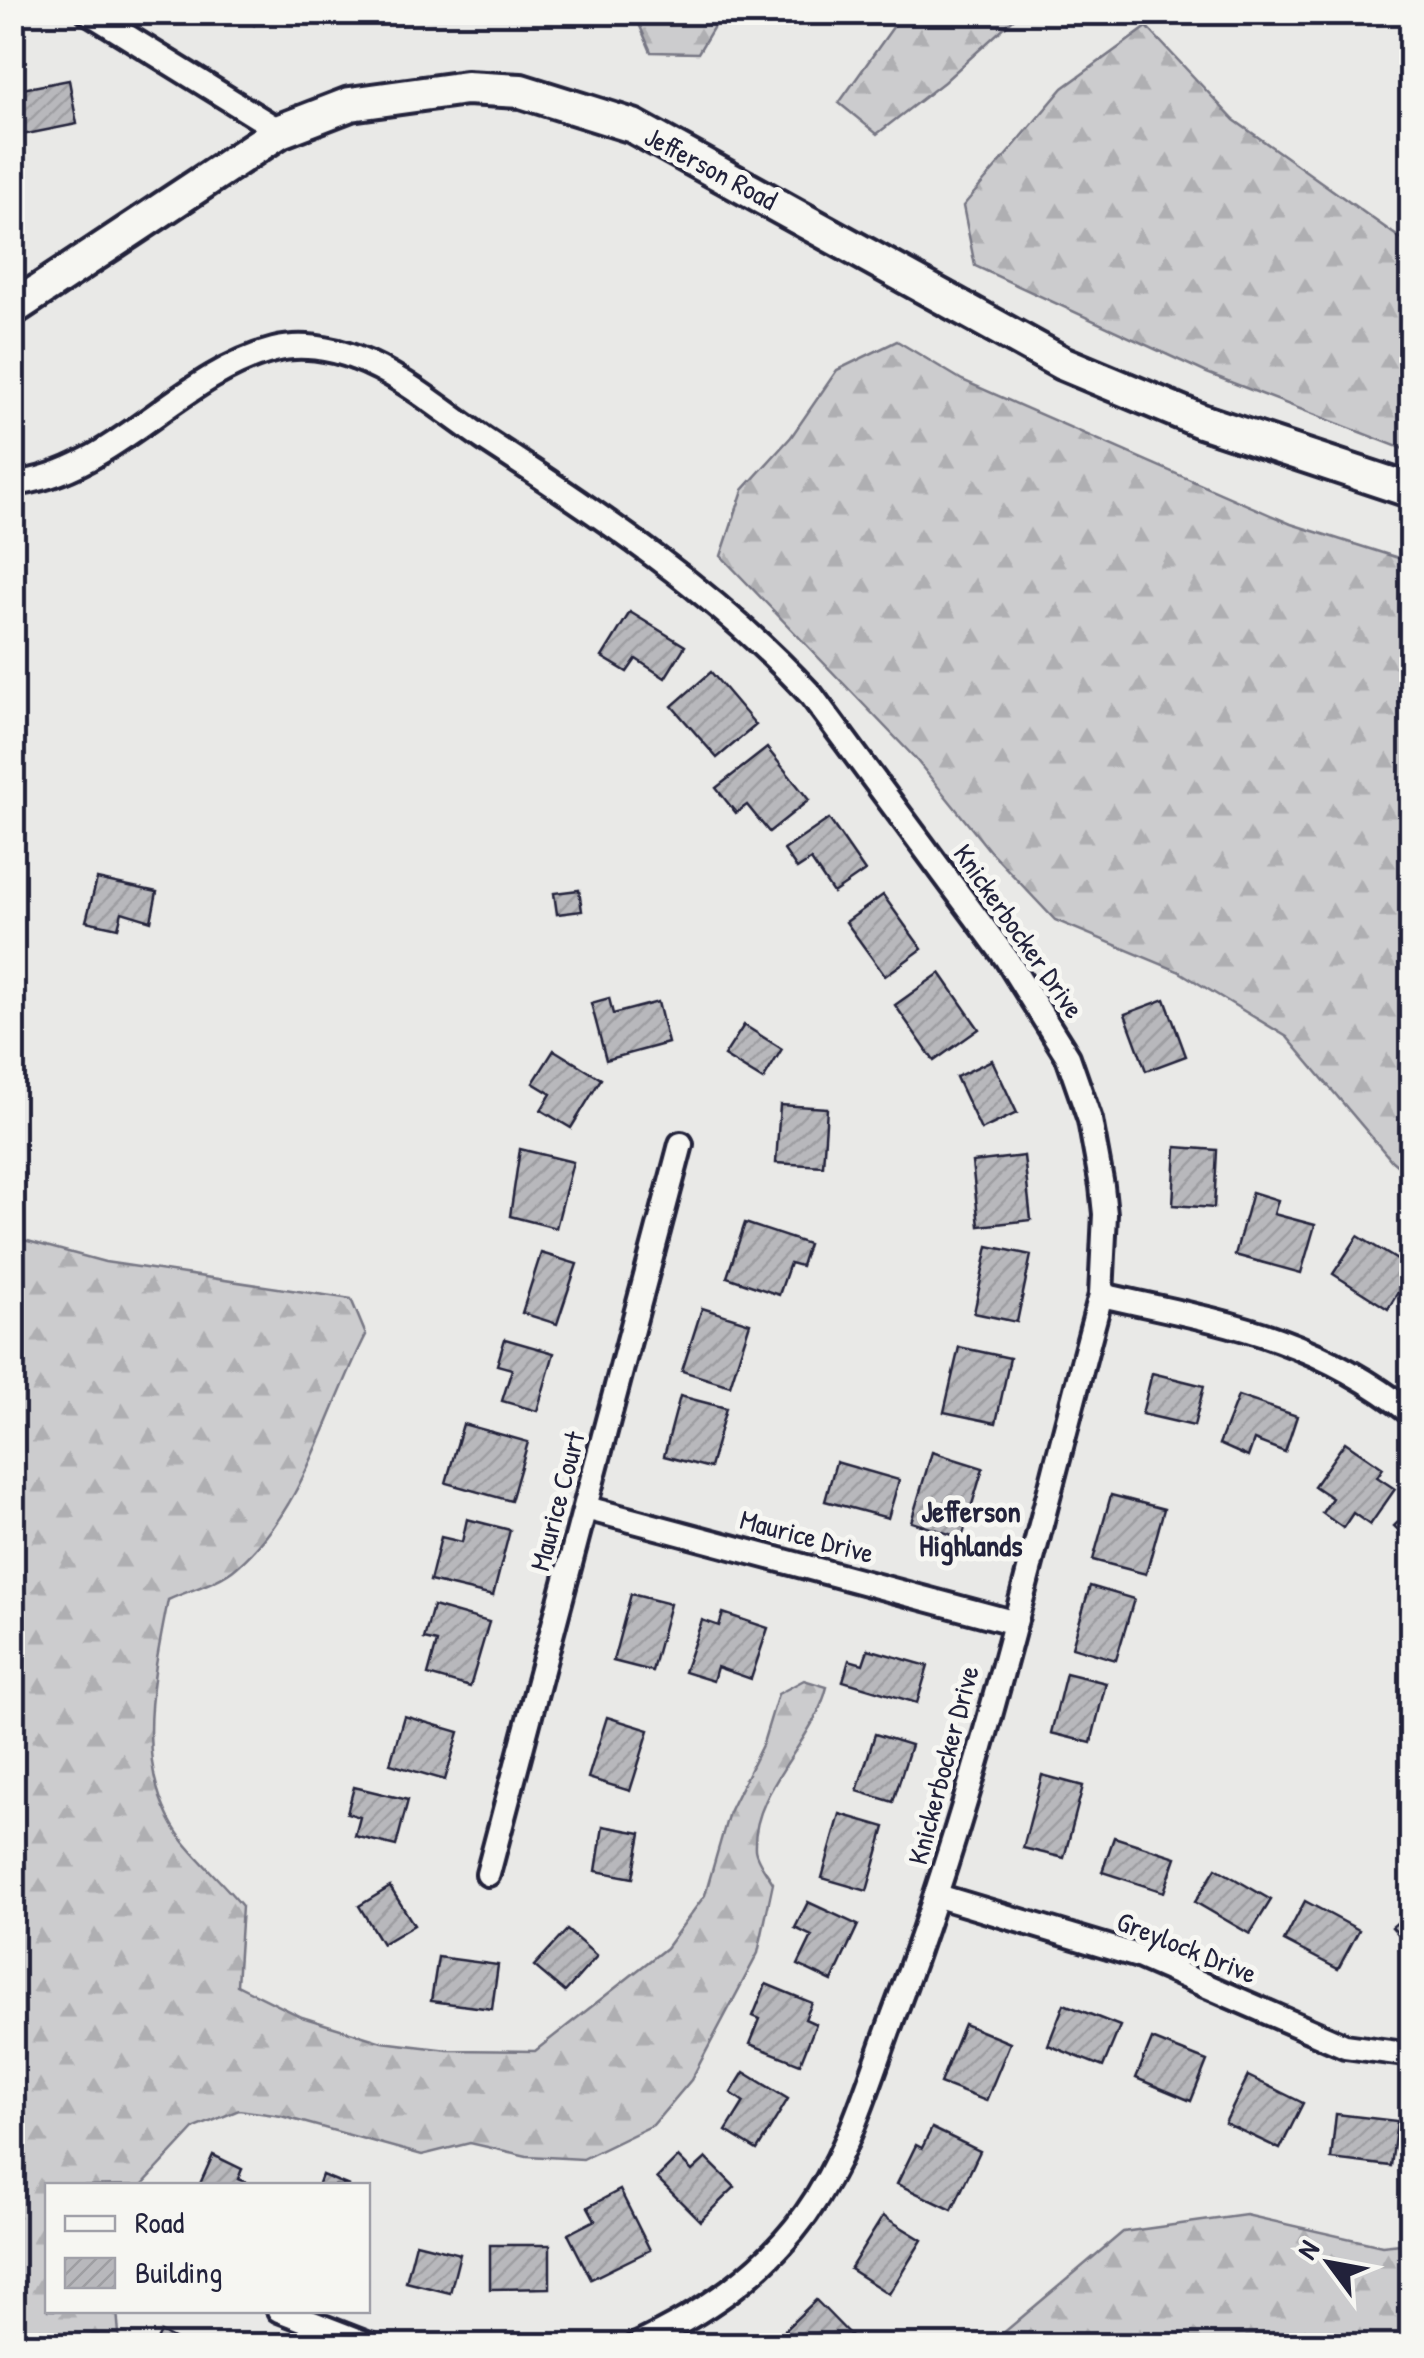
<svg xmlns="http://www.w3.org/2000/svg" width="1424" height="2358" font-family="'Patrick Hand',sans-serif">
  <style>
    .forest { fill: url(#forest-firs); stroke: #777784; stroke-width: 2.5 }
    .building { fill: url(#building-hatch); stroke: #22223b; stroke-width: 2.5 }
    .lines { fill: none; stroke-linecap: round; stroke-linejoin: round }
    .street-casing { stroke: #22223b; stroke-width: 30 }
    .secondary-casing { stroke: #22223b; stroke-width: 40 }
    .street { stroke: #f6f6f2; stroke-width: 22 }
    .secondary { stroke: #f6f6f2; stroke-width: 32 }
    .labels { text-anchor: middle; stroke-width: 10; stroke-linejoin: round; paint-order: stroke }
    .street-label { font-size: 28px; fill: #22223b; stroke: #f6f6f2 }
    .neighbourhood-label { font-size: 30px; font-weight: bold; fill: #22223b; stroke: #f6f6f2 }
  </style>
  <defs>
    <pattern id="forest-firs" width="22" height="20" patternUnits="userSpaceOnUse" patternTransform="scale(2.5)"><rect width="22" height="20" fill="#ccccce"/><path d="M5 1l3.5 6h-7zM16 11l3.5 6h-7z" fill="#afafb2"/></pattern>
    <pattern id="building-hatch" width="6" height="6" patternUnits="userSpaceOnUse" patternTransform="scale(2.5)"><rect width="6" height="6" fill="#b8b8bc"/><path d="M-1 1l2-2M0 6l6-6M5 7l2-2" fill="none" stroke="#9e9ea2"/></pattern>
  </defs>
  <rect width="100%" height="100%" fill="#e9e9e7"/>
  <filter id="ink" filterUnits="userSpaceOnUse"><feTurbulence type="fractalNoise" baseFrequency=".01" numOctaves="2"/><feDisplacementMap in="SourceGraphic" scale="20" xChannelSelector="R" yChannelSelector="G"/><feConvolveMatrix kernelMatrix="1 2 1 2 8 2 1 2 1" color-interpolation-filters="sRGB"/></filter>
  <g filter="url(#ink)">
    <!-- forest -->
    <g class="forest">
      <path d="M640,13V12L722,13L698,53L651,52L637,19Z"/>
      <path d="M903,13H1020L944,82L877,134L839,103Z"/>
      <path d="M1147,27L1234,120L1411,246V452L1207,373L975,266L963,206L1063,88Z"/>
      <path d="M897,341L962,380L1291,524L1411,562V1177L1392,1161L1287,1037L1178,971L1055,920L989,850L914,757L721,556L743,490L791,437L837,370Z"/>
      <path d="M13,1237L105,1262L351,1299L366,1335C327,1411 304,1510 237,1567C219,1583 189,1590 168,1600C153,1679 130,1773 184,1842C202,1864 224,1884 242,1906L237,1985L302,2017L382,2042L448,2050L535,2051L666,1948L705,1895L729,1812L763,1743L778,1694L804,1680L827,1687C814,1742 752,1790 755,1849C756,1860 767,1873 773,1883L758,1953L691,2080L653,2125L583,2159L527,2156L470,2143L422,2155L281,2116L239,2110L195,2128L142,2185L48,2186V2310L117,2311L120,2345H13Z"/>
      <path d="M1246,2215L1382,2246L1411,2243V2345H989L1123,2232Z"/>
    </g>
    <!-- building -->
    <g class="building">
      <path d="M234,12H262L254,25Z"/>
      <path d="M69,80L77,124L12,137V91Z"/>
      <path d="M630,612L685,646L665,678L636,659L627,672L602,657Z"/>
      <path d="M711,672L756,725L717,758L672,706Z"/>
      <path d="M767,748L809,800L769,832L747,805L736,813L716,788Z"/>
      <path d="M829,819L865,871L833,893L811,860L797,869L784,850Z"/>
      <path d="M97,879L157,892L151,921L122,912L118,928L86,921Z"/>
      <path d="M579,890L582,911L557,914L554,893Z"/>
      <path d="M883,895L922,949L885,976L846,922Z"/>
      <path d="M940,973L979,1029L934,1061L895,1005Z"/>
      <path d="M609,998L613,1014L658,1002L668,1043L606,1060L591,1003Z"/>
      <path d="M1165,999L1186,1056L1146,1071L1125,1014Z"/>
      <path d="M744,1025L782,1049L763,1080L724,1056Z"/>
      <path d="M554,1050L601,1079L571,1128L541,1110L551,1094L533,1083Z"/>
      <path d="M992,1060L1017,1113L981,1130L956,1077Z"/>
      <path d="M780,1105L827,1108L823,1166L776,1163Z"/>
      <path d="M1176,1147L1217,1150L1214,1208L1173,1205Z"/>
      <path d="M520,1149L573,1162L556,1228L510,1216Z"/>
      <path d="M1024,1156L1031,1220L979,1226L972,1162Z"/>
      <path d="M1252,1192L1278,1200L1274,1214L1315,1225L1301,1273L1235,1255Z"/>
      <path d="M745,1223L808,1244L801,1266L790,1263L779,1295L727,1277Z"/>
      <path d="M1358,1236L1412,1269L1388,1309L1333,1274Z"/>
      <path d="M988,1246L1031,1255L1017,1322L974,1313Z"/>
      <path d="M541,1253L577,1264L557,1324L522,1313Z"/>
      <path d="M702,1308L750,1323L730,1386L682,1371Z"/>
      <path d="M505,1339L554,1353L537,1411L502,1401L512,1369L497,1365Z"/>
      <path d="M959,1347L1010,1358L996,1423L944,1412Z"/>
      <path d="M1152,1373L1204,1386L1194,1426L1142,1414Z"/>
      <path d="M680,1396L726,1408L710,1468L664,1456Z"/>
      <path d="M1238,1396L1297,1416L1285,1452L1254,1440L1248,1457L1219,1444Z"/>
      <path d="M463,1424L528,1442L511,1501L446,1483Z"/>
      <path d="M1345,1442L1383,1468L1377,1477L1395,1489L1370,1525L1353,1513L1343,1528L1322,1513L1332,1498L1314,1486Z"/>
      <path d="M932,1452L983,1468L962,1538L911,1522Z"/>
      <path d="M836,1462L899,1480L888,1518L825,1501Z"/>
      <path d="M1111,1495L1164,1509L1146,1574L1093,1560Z"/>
      <path d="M1412,1508V1543L1394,1526Z"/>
      <path d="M467,1519L510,1530L493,1596L430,1581L441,1537L462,1542Z"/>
      <path d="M1090,1586L1134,1599L1116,1660L1072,1647Z"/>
      <path d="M631,1594L670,1604L652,1671L613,1661Z"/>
      <path d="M433,1606L489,1622L470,1687L428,1675L437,1642L424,1639Z"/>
      <path d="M723,1613L768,1628L751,1679L717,1667L713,1681L684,1672L702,1620L719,1626Z"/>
      <path d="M868,1649L928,1666L917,1703L843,1681L849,1660L863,1664Z"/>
      <path d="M1066,1673L1106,1683L1091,1743L1051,1733Z"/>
      <path d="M404,1716L459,1732L445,1780L390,1764Z"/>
      <path d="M607,1717L649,1730L630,1791L588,1778Z"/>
      <path d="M875,1734L911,1745L893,1802L857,1791Z"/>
      <path d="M1042,1775L1083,1786L1064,1858L1023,1848Z"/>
      <path d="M354,1787L408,1800L396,1846L355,1836L360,1817L347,1813Z"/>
      <path d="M840,1814L885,1827L867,1891L822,1878Z"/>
      <path d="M603,1826L641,1833L633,1878L596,1871Z"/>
      <path d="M1114,1837L1176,1857L1164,1892L1102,1872Z"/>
      <path d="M1216,1868L1271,1900L1250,1934L1195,1902Z"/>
      <path d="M390,1887L414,1925L382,1944L359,1906Z"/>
      <path d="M1305,1901L1359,1930L1338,1969L1284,1941Z"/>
      <path d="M808,1902L858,1925L832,1981L798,1965L812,1936L795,1928Z"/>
      <path d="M1412,1910V1949L1392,1927Z"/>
      <path d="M567,1930L597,1956L565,1992L534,1966Z"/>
      <path d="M438,1957L498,1965L492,2009L431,2001Z"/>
      <path d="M766,1984L812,2003L805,2019L816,2024L800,2064L750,2044L760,2019L753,2016Z"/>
      <path d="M1064,2004L1120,2026L1103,2067L1048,2045Z"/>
      <path d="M964,2024L1010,2043L986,2101L940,2083Z"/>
      <path d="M1152,2039L1207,2061L1191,2101L1136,2078Z"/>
      <path d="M744,2072L788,2099L757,2150L726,2131L744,2102L731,2093Z"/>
      <path d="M1248,2076L1303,2103L1280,2149L1225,2123Z"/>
      <path d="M1336,2114L1397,2121L1391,2166L1331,2159Z"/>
      <path d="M932,2128L980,2151L952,2210L897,2184L916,2145L922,2148Z"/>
      <path d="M213,2155L242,2169L238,2179L253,2186H199Z"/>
      <path d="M678,2157L692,2171L706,2158L735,2187L700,2221L657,2178Z"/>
      <path d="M322,2175L349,2186H318Z"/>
      <path d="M620,2190L650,2250L591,2279L568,2234L595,2220L588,2207Z"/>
      <path d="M883,2216L922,2240L889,2294L850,2269Z"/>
      <path d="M416,2243L460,2254L450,2293L406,2282Z"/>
      <path d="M490,2245H550V2288L490,2289Z"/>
      <path d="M816,2300L858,2343L775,2346L772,2342Z"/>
      <path d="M161,2332L186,2346H154Z"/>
    </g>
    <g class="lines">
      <defs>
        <g id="street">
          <path d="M88,12L280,131"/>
          <path d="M12,484C115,473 177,375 274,350C300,343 331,348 356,358C402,375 444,412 484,439C602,516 716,592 812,696L1006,958L1068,1057L1090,1120L1102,1186L1105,1214L1101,1295C1036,1535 982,1781 894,2014C869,2081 849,2154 806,2214C762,2275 702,2314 635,2346"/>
          <path d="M1101,1295C1222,1322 1312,1335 1412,1414"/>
          <path d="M586,1508L1012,1622"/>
          <path d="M488,1874L681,1144"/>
          <path d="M938,1896L1138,1956L1345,2046L1412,2055"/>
          <path d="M279,2310L372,2346"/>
        </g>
        <path id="secondary" d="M12,309L280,131L350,104L466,88L521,91L633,126L1062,363L1201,421L1412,491"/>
      </defs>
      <!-- street casing -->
      <use href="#street" class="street-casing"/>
      <!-- secondary casing -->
      <use href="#secondary" class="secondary-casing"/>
      <!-- street -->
      <use href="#street" class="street"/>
      <!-- secondary -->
      <use href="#secondary" class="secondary"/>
    </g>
  </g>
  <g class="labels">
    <!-- street labels -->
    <g class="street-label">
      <text transform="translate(711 168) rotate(28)" y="10">Jefferson Road</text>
      <text transform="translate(1019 931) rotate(55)" y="10">Knickerbocker Drive</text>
      <text transform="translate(557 1501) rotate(-75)" y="10">Maurice Court</text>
      <text transform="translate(807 1536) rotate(15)" y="10">Maurice Drive</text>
      <text transform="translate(943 1765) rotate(-75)" y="10">Knickerbocker Drive</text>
      <text transform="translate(1187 1947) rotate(22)" y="10">Greylock Drive</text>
    </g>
    <!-- neighbourhood labels -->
    <g class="neighbourhood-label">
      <text x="971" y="1522">Jefferson<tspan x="971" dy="34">Highlands</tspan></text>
    </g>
  </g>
  <!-- margin -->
  <rect width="1424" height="2358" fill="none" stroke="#f6f6f2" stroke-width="50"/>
  <rect x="25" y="25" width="1374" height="2308" fill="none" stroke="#22223b" stroke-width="4" filter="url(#ink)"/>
  <!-- legend -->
  <rect x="45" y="2183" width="325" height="130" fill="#f6f6f2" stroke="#a1a1a9" stroke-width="2.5"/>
  <rect x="65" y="2216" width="50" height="15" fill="#f6f6f2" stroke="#a1a1a9" stroke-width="2.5"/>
  <text x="135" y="2233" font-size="30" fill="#22223b">Road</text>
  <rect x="65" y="2258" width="50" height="30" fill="url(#building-hatch)" stroke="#a1a1a9" stroke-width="2.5"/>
  <text x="135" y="2283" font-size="30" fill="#22223b">Building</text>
  <!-- north arrow -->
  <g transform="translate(1329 2263) rotate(302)" stroke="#f6f6f2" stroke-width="8" paint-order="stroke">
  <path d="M0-8L18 38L0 25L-18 38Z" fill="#22223b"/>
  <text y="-15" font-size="28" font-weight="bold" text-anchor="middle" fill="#22223b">N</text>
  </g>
</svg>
